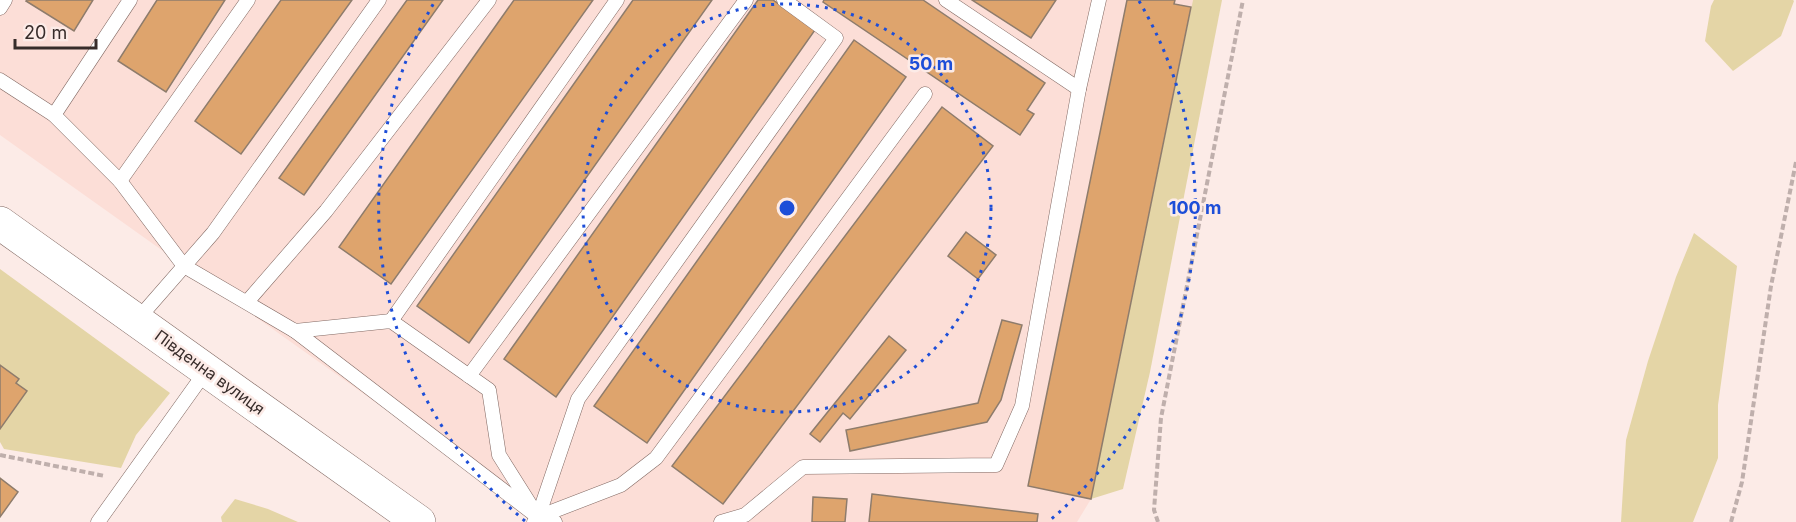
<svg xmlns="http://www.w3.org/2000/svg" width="1796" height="522" font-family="Inter,sans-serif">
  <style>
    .built { fill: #fcded7 }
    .green { fill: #e4d5a6 }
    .building { fill: #dea46d; stroke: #8e7c6c; stroke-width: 1.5 }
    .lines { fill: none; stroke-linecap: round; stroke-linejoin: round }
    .lane-casing { stroke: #826963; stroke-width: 15 }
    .secondary-casing { stroke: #826963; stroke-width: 34 }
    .path { stroke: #bfafac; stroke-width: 4; stroke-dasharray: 6 3; stroke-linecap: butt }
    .lane { stroke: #fff; stroke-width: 14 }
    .secondary { stroke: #fff; stroke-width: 33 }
    .ring { fill: none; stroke: #1d4ed8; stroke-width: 3; stroke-dasharray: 3 6 }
    .labels { text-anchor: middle; stroke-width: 5; stroke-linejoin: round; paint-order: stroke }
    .street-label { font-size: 16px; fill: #372c2a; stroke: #fcebe7 }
    .centre { fill: #1d4ed8; stroke: #fcebe7; stroke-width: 3 }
    .ring-label { font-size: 18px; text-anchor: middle; font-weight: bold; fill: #1d4ed8; stroke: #fcebe7; stroke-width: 5; stroke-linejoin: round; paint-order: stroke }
  </style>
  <rect width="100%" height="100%" fill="#fcebe7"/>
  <!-- built -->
  <path class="built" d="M0,0H1193L1091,499L1077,522H544L0,135Z"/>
  <!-- green -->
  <g class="green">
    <path d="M1193,0H1222L1150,372L1123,489L1091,499Z"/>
    <path d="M1714,0H1793L1794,1L1781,36L1733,71L1705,41L1711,6Z"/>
    <path d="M1694,233L1737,266L1718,405V458L1693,522H1621L1626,440L1648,361L1676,277Z"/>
    <path d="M0,269L170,393L136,435L121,468L4,449L0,442V429L27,391L16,383L19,379L0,365Z"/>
    <path d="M235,499L268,509L298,522H222L221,517Z"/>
  </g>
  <!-- building -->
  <g class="building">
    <path d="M27,0H93L74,31L26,1Z"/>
    <path d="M157,0H225L166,92L118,61Z"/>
    <path d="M281,0H352L241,154L195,121Z"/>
    <path d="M407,0H443L304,195L279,178Z"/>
    <path d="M514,0H593L391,284L339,247Z"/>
    <path d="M633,0H712L469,343L417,306Z"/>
    <path d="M758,0H773L815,30L556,397L504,359Z"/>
    <path d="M824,0H923L1045,83L1027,110L1034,114L1020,135L823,2Z"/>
    <path d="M972,0H1056L1031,38Z"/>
    <path d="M1127,0H1175L1174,4L1191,7L1091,499L1028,486Z"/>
    <path d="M854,40L906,77L647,443L594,406Z"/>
    <path d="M942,107L993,146L723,504L672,466Z"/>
    <path d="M966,232L996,255L978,279L948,256Z"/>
    <path d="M1002,320L1022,325L1001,400L987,422L850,451L846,430L978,403Z"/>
    <path d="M889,336L906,350L850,419L843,413L820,442L810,434Z"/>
    <path d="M0,365L19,379L16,383L27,391L0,429Z"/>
    <path d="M0,478L18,492L0,517Z"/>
    <path d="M872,494L1038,514L1037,522H869Z"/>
    <path d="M813,497L847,499L845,522H812Z"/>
  </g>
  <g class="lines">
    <defs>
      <g id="lane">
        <path d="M946,0L1079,89"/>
        <path d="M0,8L5,0"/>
        <path d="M0,80L54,115L120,181L184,266L295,331L391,321L489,390L499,455L538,517L534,522"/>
        <path d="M54,115L130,0"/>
        <path d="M120,181L248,0"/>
        <path d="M247,302L326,211L489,0"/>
        <path d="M137,320L213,233L379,0"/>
        <path d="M391,321L617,0"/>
        <path d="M295,331L538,517L555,522"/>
        <path d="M469,376L746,0"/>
        <path d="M538,517L578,399L836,38L784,0"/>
        <path d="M538,517L621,485L656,458L925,94"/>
        <path d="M98,522L206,371"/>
        <path d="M721,522L745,515L803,467L996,465L1022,406L1079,89L1099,0"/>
      </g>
      <path id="secondary" d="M0,223L419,522"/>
    </defs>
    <!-- lane casing -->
    <use href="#lane" class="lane-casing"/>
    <!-- secondary casing -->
    <use href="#secondary" class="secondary-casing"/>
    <!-- path -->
    <g class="path">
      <path d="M0,455L105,476"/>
      <path d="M1158,522L1154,510L1161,418L1243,0"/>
      <path d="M1731,522L1742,482L1771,286L1796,162"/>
    </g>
    <!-- lane -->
    <use href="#lane" class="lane"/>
    <!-- secondary -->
    <use href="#secondary" class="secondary"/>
  </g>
  <!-- distance rings -->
  <g class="ring">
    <circle cx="787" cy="208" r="204"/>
    <path d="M525 521A408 408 0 0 1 435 1M1139 1A408 408 0 0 1 1049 521"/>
  </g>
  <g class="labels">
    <!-- street labels -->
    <g class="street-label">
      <text transform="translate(210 372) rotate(36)" y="6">Південна вулиця</text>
    </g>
  </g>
  <circle cx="787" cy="208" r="9" class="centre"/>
  <g class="ring-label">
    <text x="931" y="70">50 m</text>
    <text x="1195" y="214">100 m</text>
  </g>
  <!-- scale -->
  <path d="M15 39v9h81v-9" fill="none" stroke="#372c2a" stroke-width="3"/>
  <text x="24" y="39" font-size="18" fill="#372c2a" stroke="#fcebe7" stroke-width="4.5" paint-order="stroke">20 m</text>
</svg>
